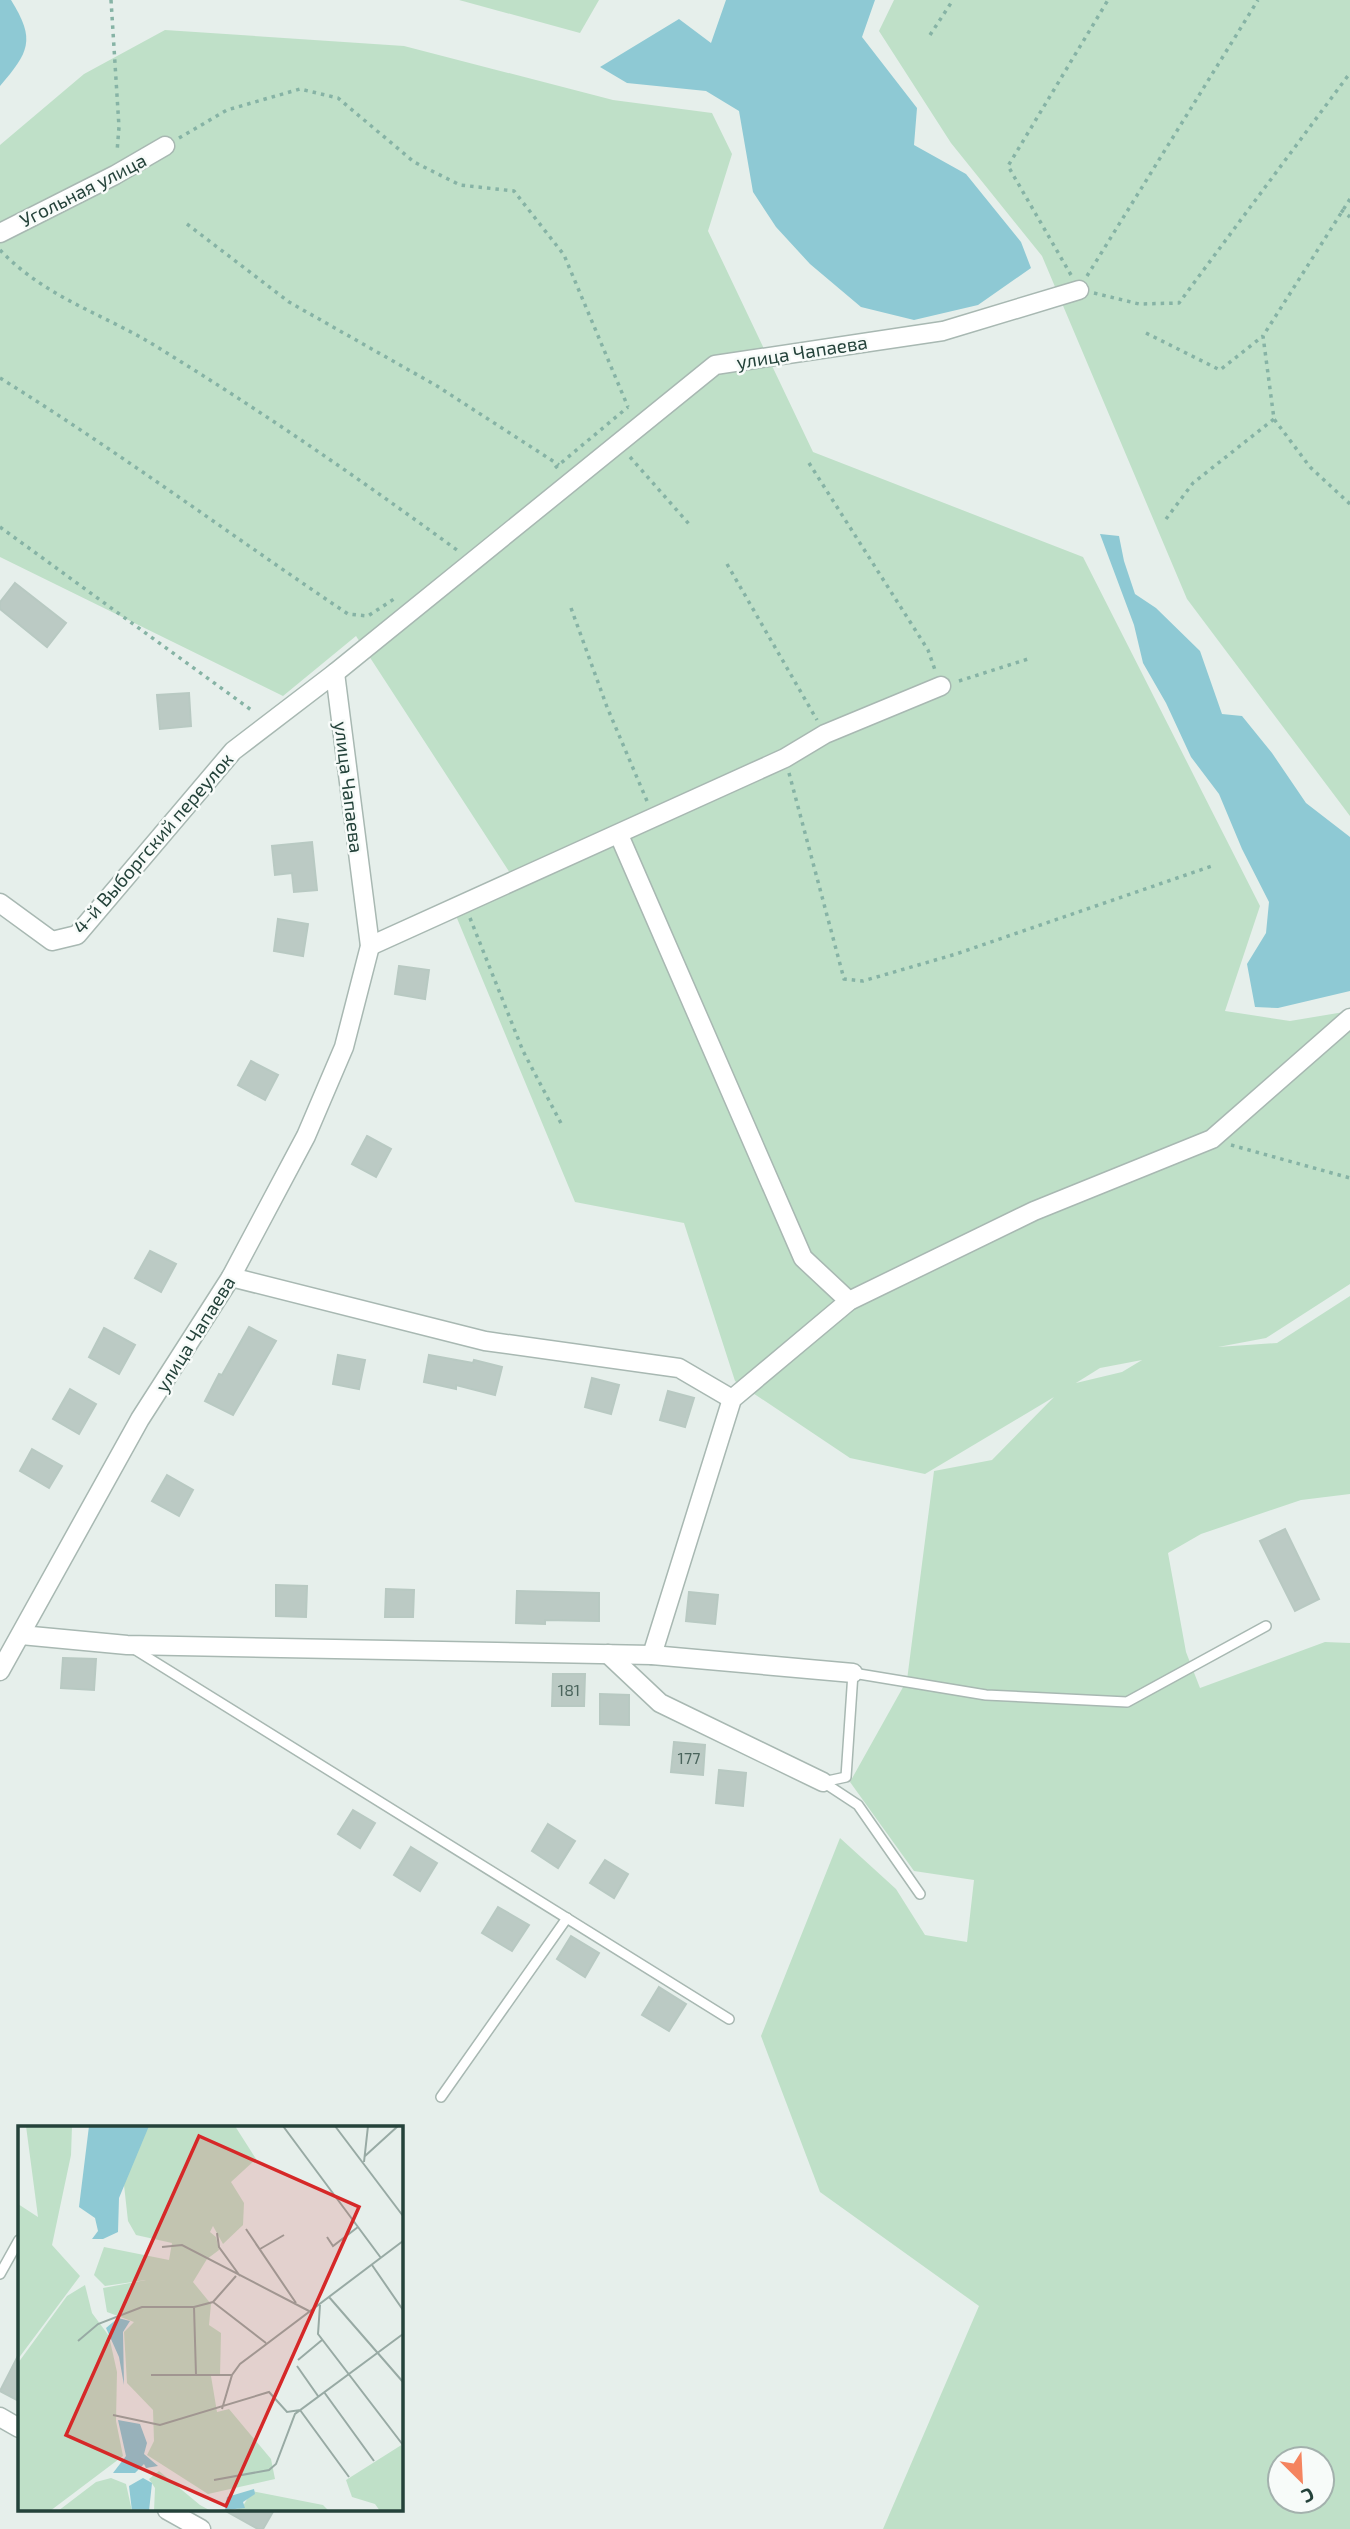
<svg xmlns="http://www.w3.org/2000/svg" width="1350" height="2529" font-family="'Exo 2',sans-serif">
  <style>
    .green { fill: #bfe0c8; fill-rule: evenodd }
    .water { fill: #8ec9d4 }
    .building { fill: #bbcac4; stroke: #b8c9c2; stroke-width: 2 }
    .lines { fill: none; stroke-linecap: round; stroke-linejoin: round }
    .lane-casing { stroke: #a8b8b2; stroke-width: 12 }
    .street-casing { stroke: #a8b8b2; stroke-width: 21 }
    .path { stroke: #86b3a5; stroke-width: 3.5; stroke-dasharray: 3.5 5; stroke-linecap: butt }
    .lane { stroke: #fff; stroke-width: 9 }
    .street { stroke: #fff; stroke-width: 18 }
    .labels { text-anchor: middle; stroke-width: 5; stroke-linejoin: round; paint-order: stroke }
    .number-label { font-size: 16px; fill: #4a645c }
    .street-label { font-size: 19px; fill: #24423a; stroke: #f7fbf9 }
    .inset-road { fill: none; stroke: #98aaa4; stroke-width: 2 }
    .view { fill: #d62828; fill-opacity: 0.15; stroke: #d62828; stroke-width: 3.5 }
    .inset-edge { fill: none; stroke: #24423a; stroke-width: 3.5 }
  </style>
  <rect width="100%" height="100%" fill="#e6efeb"/>
  <!-- green -->
  <g class="green">
    <path d="M459,0H599L580,33Z"/>
    <path d="M894,0H1350V816L1187,599L1042,256L951,143L879,31Z"/>
    <path d="M165,30L404,46L613,100L712,113L732,154L708,231L813,452L1083,557L1260,906L1225,1011L1290,1021L1350,1011V1284L1266,1338L1218,1347L1277,1343L1350,1296V1494L1301,1500L1201,1534L1168,1553L1186,1652L1200,1688L1325,1642L1350,1643V2529H883L979,2306L820,2192L761,2036L840,1838L896,1889L925,1935L967,1942L974,1880L914,1871L850,1782L907,1680L934,1471L992,1460L1054,1397L925,1474L850,1458L735,1381L684,1223L575,1202L449,899L512,876L356,636L283,696L0,557V145L84,74ZM1142,1360L1122,1372L1076,1383L1100,1368ZM1280,2459H1322V2501H1280Z"/>
  </g>
  <!-- water -->
  <g class="water">
    <path d="M0,0H11C36,40 29,52 0,86Z"/>
    <path d="M726,0H875L862,37L917,108L914,145L966,174L1021,242L1031,268L978,305L914,320L861,307L810,264L776,227L753,192L739,111L706,91L627,83L600,67L679,19L711,43Z"/>
    <path d="M1100,534L1119,536L1124,561L1135,594L1156,608L1200,651L1222,714L1242,716L1272,753L1306,803L1350,837V991L1278,1008L1255,1007L1247,964L1266,933L1269,902L1242,849L1219,794L1191,757L1166,703L1143,663L1134,625Z"/>
  </g>
  <!-- building -->
  <g class="building">
    <path d="M15,583L66,623L47,647L0,609V602Z"/>
    <path d="M189,693L191,726L160,729L157,695Z"/>
    <path d="M312,842L317,890L294,892L292,873L275,875L272,846Z"/>
    <path d="M278,919L308,924L303,956L274,951Z"/>
    <path d="M399,966L429,970L425,999L395,994Z"/>
    <path d="M251,1061L278,1075L265,1100L238,1085Z"/>
    <path d="M367,1136L391,1149L376,1177L352,1164Z"/>
    <path d="M150,1251L176,1264L161,1292L135,1278Z"/>
    <path d="M249,1327L276,1341L233,1415L205,1401L219,1374L222,1375Z"/>
    <path d="M104,1328L135,1345L119,1374L89,1357Z"/>
    <path d="M338,1355L365,1360L359,1389L333,1384Z"/>
    <path d="M429,1355L473,1363L474,1360L502,1367L495,1395L456,1385V1389L424,1382Z"/>
    <path d="M592,1378L619,1385L611,1414L585,1407Z"/>
    <path d="M70,1389L96,1404L79,1434L53,1419Z"/>
    <path d="M668,1391L694,1398L685,1427L660,1420Z"/>
    <path d="M32,1449L62,1466L49,1488L20,1471Z"/>
    <path d="M167,1475L193,1490L179,1516L152,1501Z"/>
    <path d="M1285,1529L1319,1599L1295,1611L1260,1541Z"/>
    <path d="M276,1585L307,1586L306,1617L276,1616Z"/>
    <path d="M386,1589L414,1590L413,1617H385Z"/>
    <path d="M517,1591L599,1593V1621L545,1620V1624L516,1623Z"/>
    <path d="M689,1592L718,1595L715,1624L686,1621Z"/>
    <path d="M63,1658L96,1659L94,1690L61,1688Z"/>
    <path d="M553,1674H585L584,1706H552Z"/>
    <path d="M600,1694L629,1695V1725L600,1724Z"/>
    <path d="M674,1742L705,1745L703,1775L671,1772Z"/>
    <path d="M719,1770L746,1773L743,1806L716,1803Z"/>
    <path d="M353,1810L375,1823L360,1848L338,1834Z"/>
    <path d="M548,1824L575,1841L558,1868L532,1851Z"/>
    <path d="M411,1847L437,1863L420,1891L394,1875Z"/>
    <path d="M605,1860L628,1874L614,1898L590,1883Z"/>
    <path d="M498,1907L529,1925L512,1951L482,1933Z"/>
    <path d="M571,1936L599,1953L585,1977L557,1959Z"/>
    <path d="M659,1987L686,2004L669,2031L642,2015Z"/>
    <path d="M19,2354V2401L0,2391Z"/>
    <path d="M224,2510H274L263,2529H258Z"/>
  </g>
  <g class="lines">
    <defs>
      <g id="lane">
        <path d="M134,1649L729,2019"/>
        <path d="M823,1782L846,1777L853,1673L986,1695L1127,1702L1266,1626"/>
        <path d="M823,1782L858,1805L920,1894"/>
        <path d="M441,2097L567,1918"/>
        <path d="M0,2274L19,2240"/>
      </g>
      <g id="street">
        <path d="M0,233L115,175L165,146"/>
        <path d="M619,835L803,1258L849,1301"/>
        <path d="M0,903L52,941L77,935L233,751L335,673L715,365L943,331L1079,290"/>
        <path d="M370,946L785,758L825,734L941,686"/>
        <path d="M231,1277L485,1341L679,1368L732,1399"/>
        <path d="M21,1635L127,1645L652,1655L853,1673"/>
        <path d="M608,1654L660,1703L823,1782"/>
        <path d="M652,1655L732,1399L849,1301L1034,1211L1212,1139L1350,1018"/>
        <path d="M0,1671L140,1419L231,1277L306,1136L344,1047L370,946L335,673"/>
        <path d="M0,2417L19,2428"/>
        <path d="M167,2510L201,2529"/>
      </g>
    </defs>
    <!-- lane casing -->
    <use href="#lane" class="lane-casing"/>
    <!-- street casing -->
    <use href="#street" class="street-casing"/>
    <!-- path -->
    <g class="path">
      <path d="M111,0L119,127L117,152"/>
      <path d="M930,35L953,0"/>
      <path d="M179,138L227,110L300,89L338,98L414,162L460,185L514,191L564,255L628,407"/>
      <path d="M1350,199L1263,336L1274,419L1310,467L1350,504"/>
      <path d="M1341,210L1350,217"/>
      <path d="M187,224L289,302L437,386L559,465"/>
      <path d="M0,250C48,300 106,314 162,350C263,412 361,480 457,550"/>
      <path d="M1071,275L1008,166L1108,0"/>
      <path d="M1087,276L1258,0"/>
      <path d="M1094,293L1139,304L1179,303L1350,73"/>
      <path d="M1146,333L1220,370L1263,336"/>
      <path d="M0,378C119,452 232,536 348,614L368,616L397,597"/>
      <path d="M630,457L689,524"/>
      <path d="M809,463L928,650L935,670"/>
      <path d="M555,468L628,407"/>
      <path d="M1166,519L1193,483L1274,419"/>
      <path d="M0,527L254,712"/>
      <path d="M727,564L817,720"/>
      <path d="M571,608L607,707L647,801"/>
      <path d="M959,681L1028,659"/>
      <path d="M789,773L844,979L863,981L956,954L1212,866"/>
      <path d="M470,918L523,1051L563,1127"/>
      <path d="M1231,1145L1350,1178"/>
    </g>
    <!-- lane -->
    <use href="#lane" class="lane"/>
    <!-- street -->
    <use href="#street" class="street"/>
  </g>
  <g class="labels">
    <!-- number labels -->
    <g class="number-label">
      <text x="569" y="1696">181</text>
      <text x="689" y="1764">177</text>
    </g>
    <!-- street labels -->
    <g class="street-label">
      <text transform="translate(83 190) rotate(-27)" y="7">Угольная улица</text>
      <text transform="translate(802 352) rotate(-9)" y="7">улица Чапаева</text>
      <text transform="translate(349 787) rotate(83)" y="7">улица Чапаева</text>
      <text transform="translate(153 843) rotate(-49)" y="7">4-й Выборгский переулок</text>
      <text transform="translate(195 1334) rotate(-58)" y="7">улица Чапаева</text>
    </g>
  </g>
  <!-- overview -->
  <g transform="translate(18 2126)">
    <rect width="385" height="385" fill="#e6efeb"/>
    <path d="M8,0H54L53,29L34,119L62,150L0,233V78L20,91ZM124,0H217L238,33L213,56L226,77L225,99L205,118L195,100L192,106L198,111L201,124L189,133L175,156L193,178L191,199L203,207L202,250H193L199,286L211,283L253,333L257,353L190,368L129,329L136,315L135,284L109,257L106,206L116,196L89,186L85,162L128,154L87,160L76,149L86,121L151,134L154,117L118,109L110,95L106,59ZM67,159L74,187L91,210L99,246L98,295L105,330L32,385H0V237L49,170ZM385,318V385H362L357,378L334,371L328,354ZM141,345L182,379L193,385H136L137,362L131,353ZM93,352L108,358L114,385H40L78,356ZM234,365L305,379L311,385H215L225,380Z" fill="#bfe0c8"/>
    <path d="M71,0H131L101,72L100,106L85,113H74L80,105L77,92L61,81ZM100,192L112,195L105,206L106,259L101,231L88,202ZM100,294L122,298L129,317L126,328L140,340L128,342L126,338L117,347H95L108,330ZM125,352L134,357L131,385H114L111,360ZM236,363L237,368L225,376L227,382L207,384L209,371Z" fill="#8ec9d4"/>
    <path class="inset-road" d="M265,0L363,132M317,0L385,90M347,30L380,0M346,36L350,0M228,103L278,177M199,107L201,121L222,150M309,111L315,120L340,101M144,121L164,119L291,185M242,123L266,109M354,139L385,184M311,171L385,256M195,176L248,217M302,179L300,208L385,319M176,181L178,249M60,215L80,198L124,181H176L195,176L218,150M280,234L304,214M279,240L300,270M133,249H214M306,266L356,335M204,283L214,249L222,238L385,115M95,289L142,299L251,266L269,286L282,284L331,351M196,354L251,344L258,338L277,288L385,208"/>
    <path class="view" d="M181,10L341,81L208,380L48,309Z"/>
    <rect width="385" height="385" class="inset-edge"/>
  </g>
  <!-- north arrow -->
  <g transform="translate(1301 2480) rotate(156)"><circle r="33" fill="#f7fbf9" stroke="#a3b1ad" stroke-width="2"/>
  <path d="M0-5L12 26L0 18L-12 26Z" fill="#f4845f"/>
  <text y="-10" font-size="19" font-weight="bold" text-anchor="middle" fill="#24423a">С</text>
  </g>
</svg>
